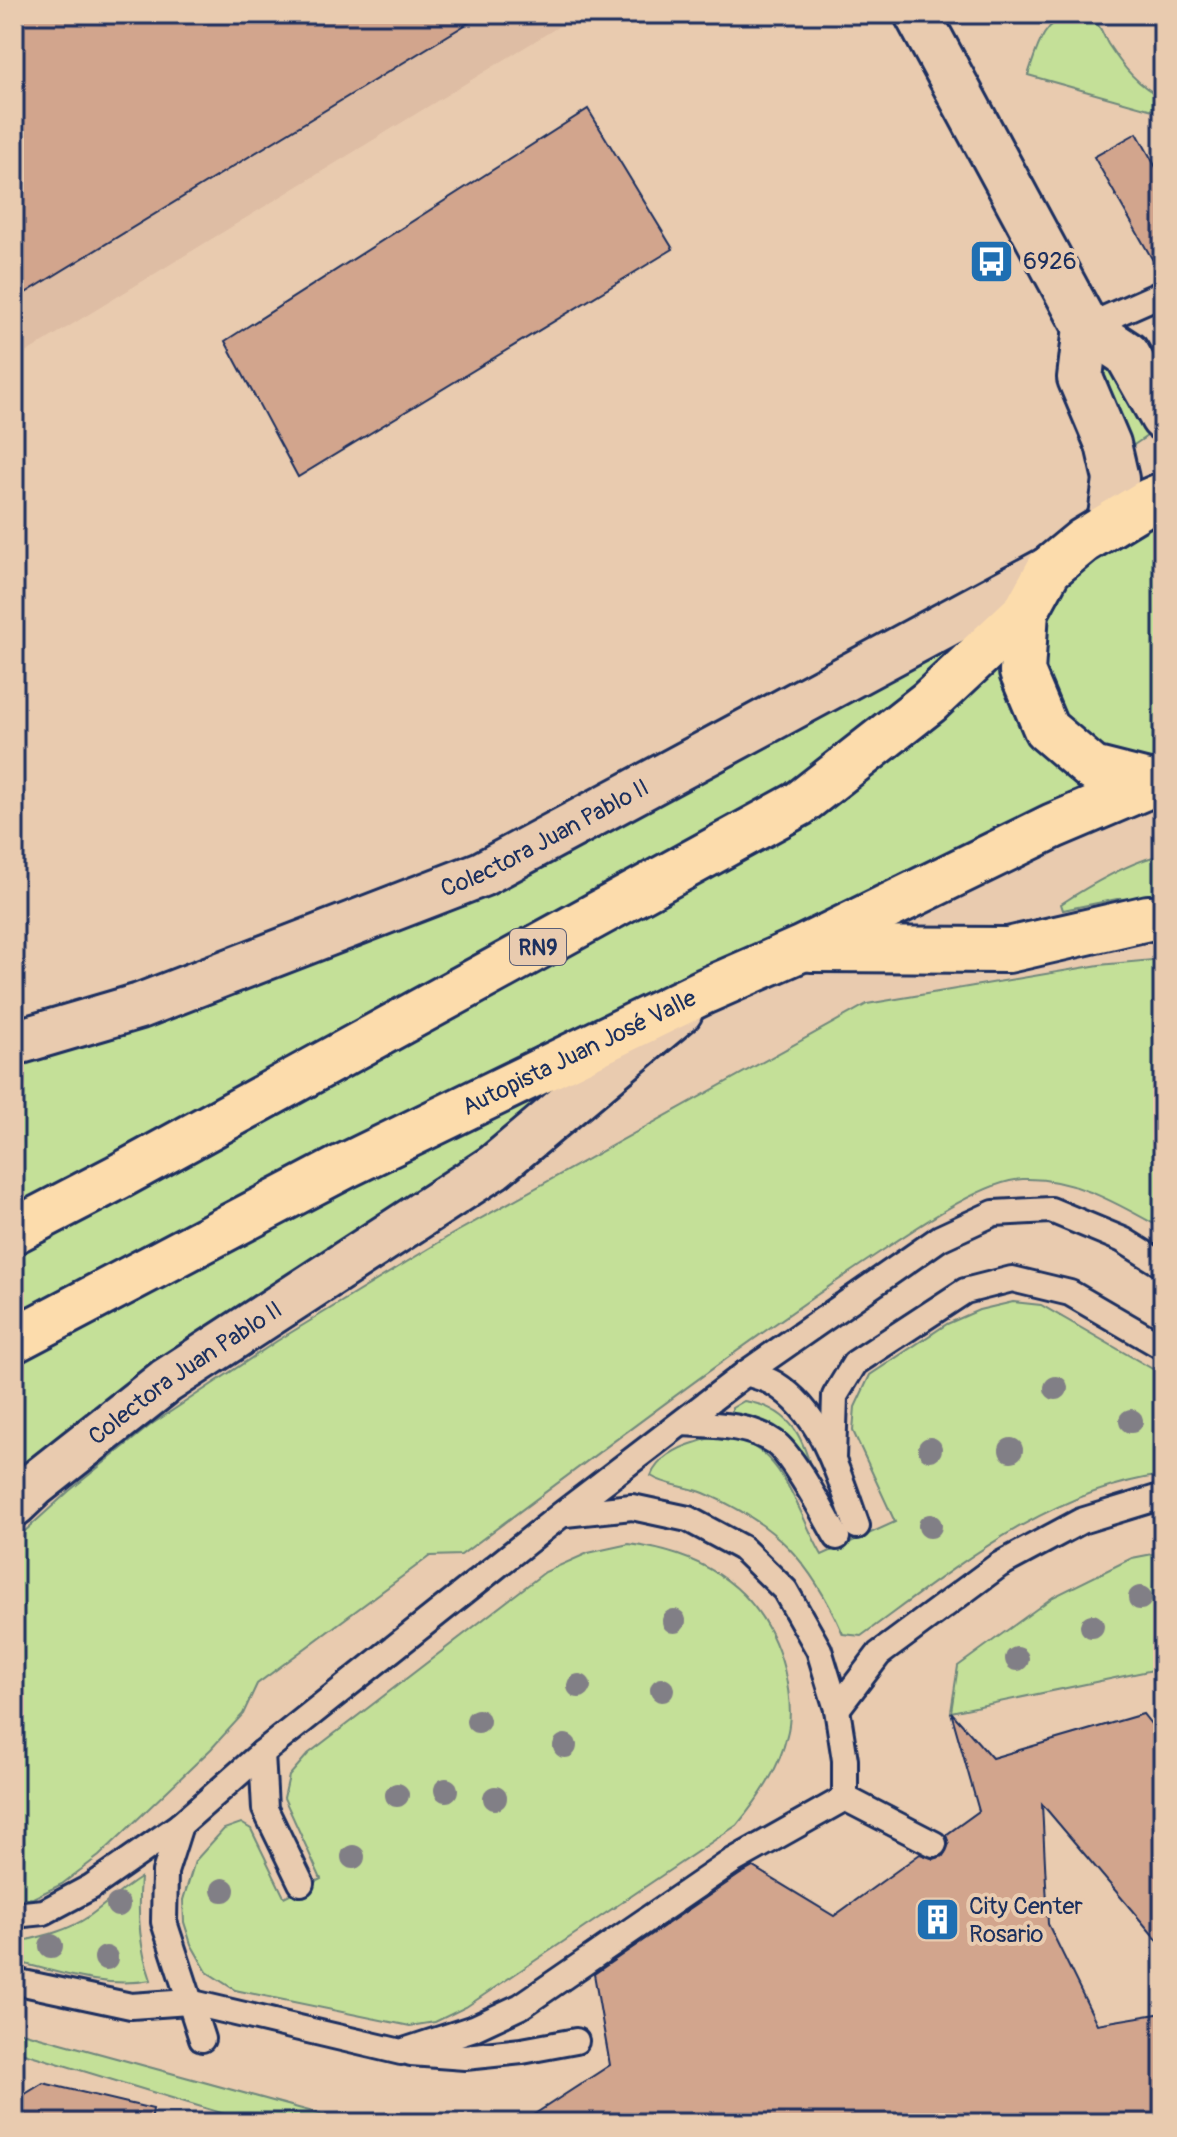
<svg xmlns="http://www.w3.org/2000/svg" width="1177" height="2137" font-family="Pangolin,sans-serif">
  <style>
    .built { fill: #debda4 }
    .green { fill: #c4e098; stroke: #70887b; stroke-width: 2 }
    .building { fill: #d2a58d; stroke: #1b2f5e; stroke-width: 2 }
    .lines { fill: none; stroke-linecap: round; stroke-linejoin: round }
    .lane-casing { stroke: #1b2f5e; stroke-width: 30 }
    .secondary-casing { stroke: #1b2f5e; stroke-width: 50 }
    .primary-casing { stroke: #1b2f5e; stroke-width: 50 }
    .highway-casing { stroke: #1b2f5e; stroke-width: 50 }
    .lane { stroke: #e9cbaf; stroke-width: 24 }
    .secondary { stroke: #e9cbaf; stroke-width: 44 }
    .primary { stroke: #fcdcac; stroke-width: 44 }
    .highway { stroke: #fcdcac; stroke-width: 44 }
    .tree { fill: #817f86 }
    .labels { text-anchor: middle; stroke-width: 8; stroke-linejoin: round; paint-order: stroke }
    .shield { fill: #e9cbaf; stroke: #595e76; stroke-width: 2 }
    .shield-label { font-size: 22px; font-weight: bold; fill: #1b2f5e }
    .poi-label { font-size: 24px; fill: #1b2f5e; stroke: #e9cbaf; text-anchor: start }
    .street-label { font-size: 24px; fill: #1b2f5e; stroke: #e9cbaf }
  </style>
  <rect width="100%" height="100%" fill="#e9cbaf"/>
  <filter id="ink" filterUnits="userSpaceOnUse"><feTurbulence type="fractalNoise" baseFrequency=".0125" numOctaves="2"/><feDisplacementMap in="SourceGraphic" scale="16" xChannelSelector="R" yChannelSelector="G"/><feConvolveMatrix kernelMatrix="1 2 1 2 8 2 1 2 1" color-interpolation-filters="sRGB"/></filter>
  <g filter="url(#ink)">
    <!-- built -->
    <path class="built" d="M14,14H579L14,360Z"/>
    <!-- green -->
    <g class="green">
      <path d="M1071,14C1080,14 1089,15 1095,21C1101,27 1104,37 1108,44C1123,67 1138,86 1163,98V113L1028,75C1037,49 1042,22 1071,14Z"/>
      <path d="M1103,365L1115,366L1150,434L1125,451L1098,377Z"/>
      <path d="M1163,495V782L705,991L14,1504V1043L482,874Z"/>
      <path d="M1163,855V898L1117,899L1063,910L1061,904C1087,887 1134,859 1163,855Z"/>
      <path d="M1163,959V1229C1120,1205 1074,1177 1023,1179C980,1181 905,1236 868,1260C729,1353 596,1455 461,1555L430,1556L257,1684L243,1714L211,1749L99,1856L62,1884L33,1898L14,1900V1541L69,1491L152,1424L277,1341L451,1235L867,1004L1099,965Z"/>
      <path d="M1013,1302L1041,1305L1163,1375V1475C1048,1490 952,1570 861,1636L843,1634C811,1562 776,1523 704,1493C687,1486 666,1486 651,1476C657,1459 677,1448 694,1443C701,1441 710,1437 718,1437C782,1437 796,1511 822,1555L895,1522L853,1431L855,1407L870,1375L947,1324L979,1310Z"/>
      <path d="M744,1401C793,1408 805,1440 815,1484L732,1416V1408Z"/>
      <path d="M629,1544C706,1554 764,1591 784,1669C789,1690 793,1714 787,1735C779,1770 759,1798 737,1825L466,2007L435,2022L410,2026L235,1990L207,1972L191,1944L184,1922L183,1900L195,1861L224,1829L241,1823L251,1829L284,1897L321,1879L284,1798L289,1776L308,1754L545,1572L588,1553Z"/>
      <path d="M1163,1552V1668L951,1712L958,1666L1053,1597L1132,1558Z"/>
      <path d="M140,1878C137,1913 139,1947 151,1980C106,1989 58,1972 14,1961V1943C39,1937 66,1932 88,1917C106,1904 121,1890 140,1878Z"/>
      <path d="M14,2030L353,2123H254L14,2050Z"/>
    </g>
    <!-- building -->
    <g class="building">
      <path d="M14,14H483L14,300Z"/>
      <path d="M588,109L673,249L298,477L225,341Z"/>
      <path d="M1137,133L1163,180V278L1094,157Z"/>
      <path d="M951,1712L992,1758L1143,1714L1163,1739V1947L1042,1804L1048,1924L1097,2024L1163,2013V2123H521L610,2065L594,1974L739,1875L753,1867L834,1916L920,1854L934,1859L943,1856L949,1844L946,1835L979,1811Z"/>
      <path d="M43,2083L153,2109L151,2123H14V2101Z"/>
    </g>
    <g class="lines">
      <defs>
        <g id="lane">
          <path d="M1086,327L1163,293"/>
          <path d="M746,1373C755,1376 767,1379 775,1384C823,1414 839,1476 857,1526"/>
          <path d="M682,1423C712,1425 748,1424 774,1442C793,1455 824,1515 837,1537"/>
          <path d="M833,1458L835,1396L855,1363L965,1291L1012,1279L1070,1293L1163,1347"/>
          <path d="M565,1514L632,1507L688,1519L742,1548L785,1590L819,1650L837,1709L845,1760V1798"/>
          <path d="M837,1709L879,1654L999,1565L1081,1521L1163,1496"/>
          <path d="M262,1753L265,1809L301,1883"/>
          <path d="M845,1798L934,1844"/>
          <path d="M180,1825L165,1872L164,1922L202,2039"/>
          <path d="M14,1915L44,1912L91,1887L180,1825L262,1753L562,1514L746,1373L940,1238L994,1213L1051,1210L1123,1240L1163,1265"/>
          <path d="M14,1981L131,2006L189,2002L401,2052L474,2028L521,2006L731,1862L845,1798"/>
          <path d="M411,2053L465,2057L522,2051L576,2041"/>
        </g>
        <g id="secondary">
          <path d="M917,14L1086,327L1127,354L1163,418"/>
          <path d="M1086,327L1080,378L1108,444L1116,479L1110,524"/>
          <path id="s1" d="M14,1043L140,1006L482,874L1049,569"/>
          <path id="s2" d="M14,1504L34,1485L166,1381L494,1167L680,1011"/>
        </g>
        <path id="primary" d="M1163,495L1149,501L1083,541L1049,569L1026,611L1022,672L1046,729L1093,769L1152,784L1163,782"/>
        <g id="highway">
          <path d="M811,949L1008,950L1148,918H1163"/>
          <path d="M14,1231L118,1177L799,804L929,702L1026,611"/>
          <path id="s3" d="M14,1340L343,1167L705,991L801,949L1053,826L1152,784"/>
        </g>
      </defs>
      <!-- lane casing -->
      <use href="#lane" class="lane-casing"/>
      <!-- secondary casing -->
      <use href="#secondary" class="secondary-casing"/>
      <!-- primary casing -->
      <use href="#primary" class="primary-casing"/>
      <!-- highway casing -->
      <use href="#highway" class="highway-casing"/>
      <!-- lane -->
      <use href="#lane" class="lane"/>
      <!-- secondary -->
      <use href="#secondary" class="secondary"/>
      <!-- primary -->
      <use href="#primary" class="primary"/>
      <!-- highway -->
      <use href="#highway" class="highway"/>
    </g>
    <!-- trees -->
    <g class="tree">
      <circle cx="1056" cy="1388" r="12"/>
      <circle cx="1131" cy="1421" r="12"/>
      <circle cx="930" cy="1449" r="12"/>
      <circle cx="1011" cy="1450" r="12"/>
      <circle cx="930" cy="1526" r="12"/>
      <circle cx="1140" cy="1598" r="12"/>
      <circle cx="674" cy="1621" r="12"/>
      <circle cx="1092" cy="1626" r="12"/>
      <circle cx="1017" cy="1659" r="12"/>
      <circle cx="579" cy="1686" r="12"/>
      <circle cx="662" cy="1690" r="12"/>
      <circle cx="478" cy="1721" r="12"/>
      <circle cx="565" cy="1746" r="12"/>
      <circle cx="446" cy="1790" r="12"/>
      <circle cx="397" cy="1795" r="12"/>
      <circle cx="495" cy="1798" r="12"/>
      <circle cx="353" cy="1857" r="12"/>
      <circle cx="223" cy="1890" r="12"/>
      <circle cx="118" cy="1905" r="12"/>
      <circle cx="51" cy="1946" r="12"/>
      <circle cx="106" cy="1958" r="12"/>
    </g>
  </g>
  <!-- icons -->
  <defs>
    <symbol id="bus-square" viewBox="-11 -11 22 22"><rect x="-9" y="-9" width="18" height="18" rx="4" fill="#1f6fb2" stroke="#e9cbaf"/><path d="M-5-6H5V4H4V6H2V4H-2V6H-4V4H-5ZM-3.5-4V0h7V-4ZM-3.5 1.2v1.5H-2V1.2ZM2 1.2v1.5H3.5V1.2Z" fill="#fff"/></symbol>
    <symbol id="building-square" viewBox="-11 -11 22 22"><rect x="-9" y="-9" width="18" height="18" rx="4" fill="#1f6fb2" stroke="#e9cbaf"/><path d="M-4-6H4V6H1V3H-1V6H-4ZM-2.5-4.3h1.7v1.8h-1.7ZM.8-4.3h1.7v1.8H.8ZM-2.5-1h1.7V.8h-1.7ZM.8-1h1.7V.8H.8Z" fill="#fff"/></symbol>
  </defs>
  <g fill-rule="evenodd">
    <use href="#bus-square" x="966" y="236" width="51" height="51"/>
    <use href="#building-square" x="912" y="1894" width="51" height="51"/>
  </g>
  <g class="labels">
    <!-- shield labels -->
    <rect class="shield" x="510" y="929" width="56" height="36" rx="6"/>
    <g class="shield-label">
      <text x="538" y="955">RN9</text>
    </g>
    <!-- poi labels -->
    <g class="poi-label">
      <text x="1023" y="269">6926</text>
      <text x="969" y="1914">City Center<tspan x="969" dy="28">Rosario</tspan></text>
    </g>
    <!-- street labels -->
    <g class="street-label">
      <text dy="8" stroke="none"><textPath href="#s1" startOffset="570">Colectora Juan Pablo II</textPath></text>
      <text dy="8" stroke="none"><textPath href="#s3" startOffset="634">Autopista Juan José Valle</textPath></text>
      <text dy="8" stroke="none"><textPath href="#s2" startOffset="216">Colectora Juan Pablo II</textPath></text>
    </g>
  </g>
  <!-- margin -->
  <rect width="1177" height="2137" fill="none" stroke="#e9cbaf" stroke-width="48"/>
  <rect x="24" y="24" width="1129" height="2089" fill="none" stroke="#1b2f5e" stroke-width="3" filter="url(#ink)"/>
</svg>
